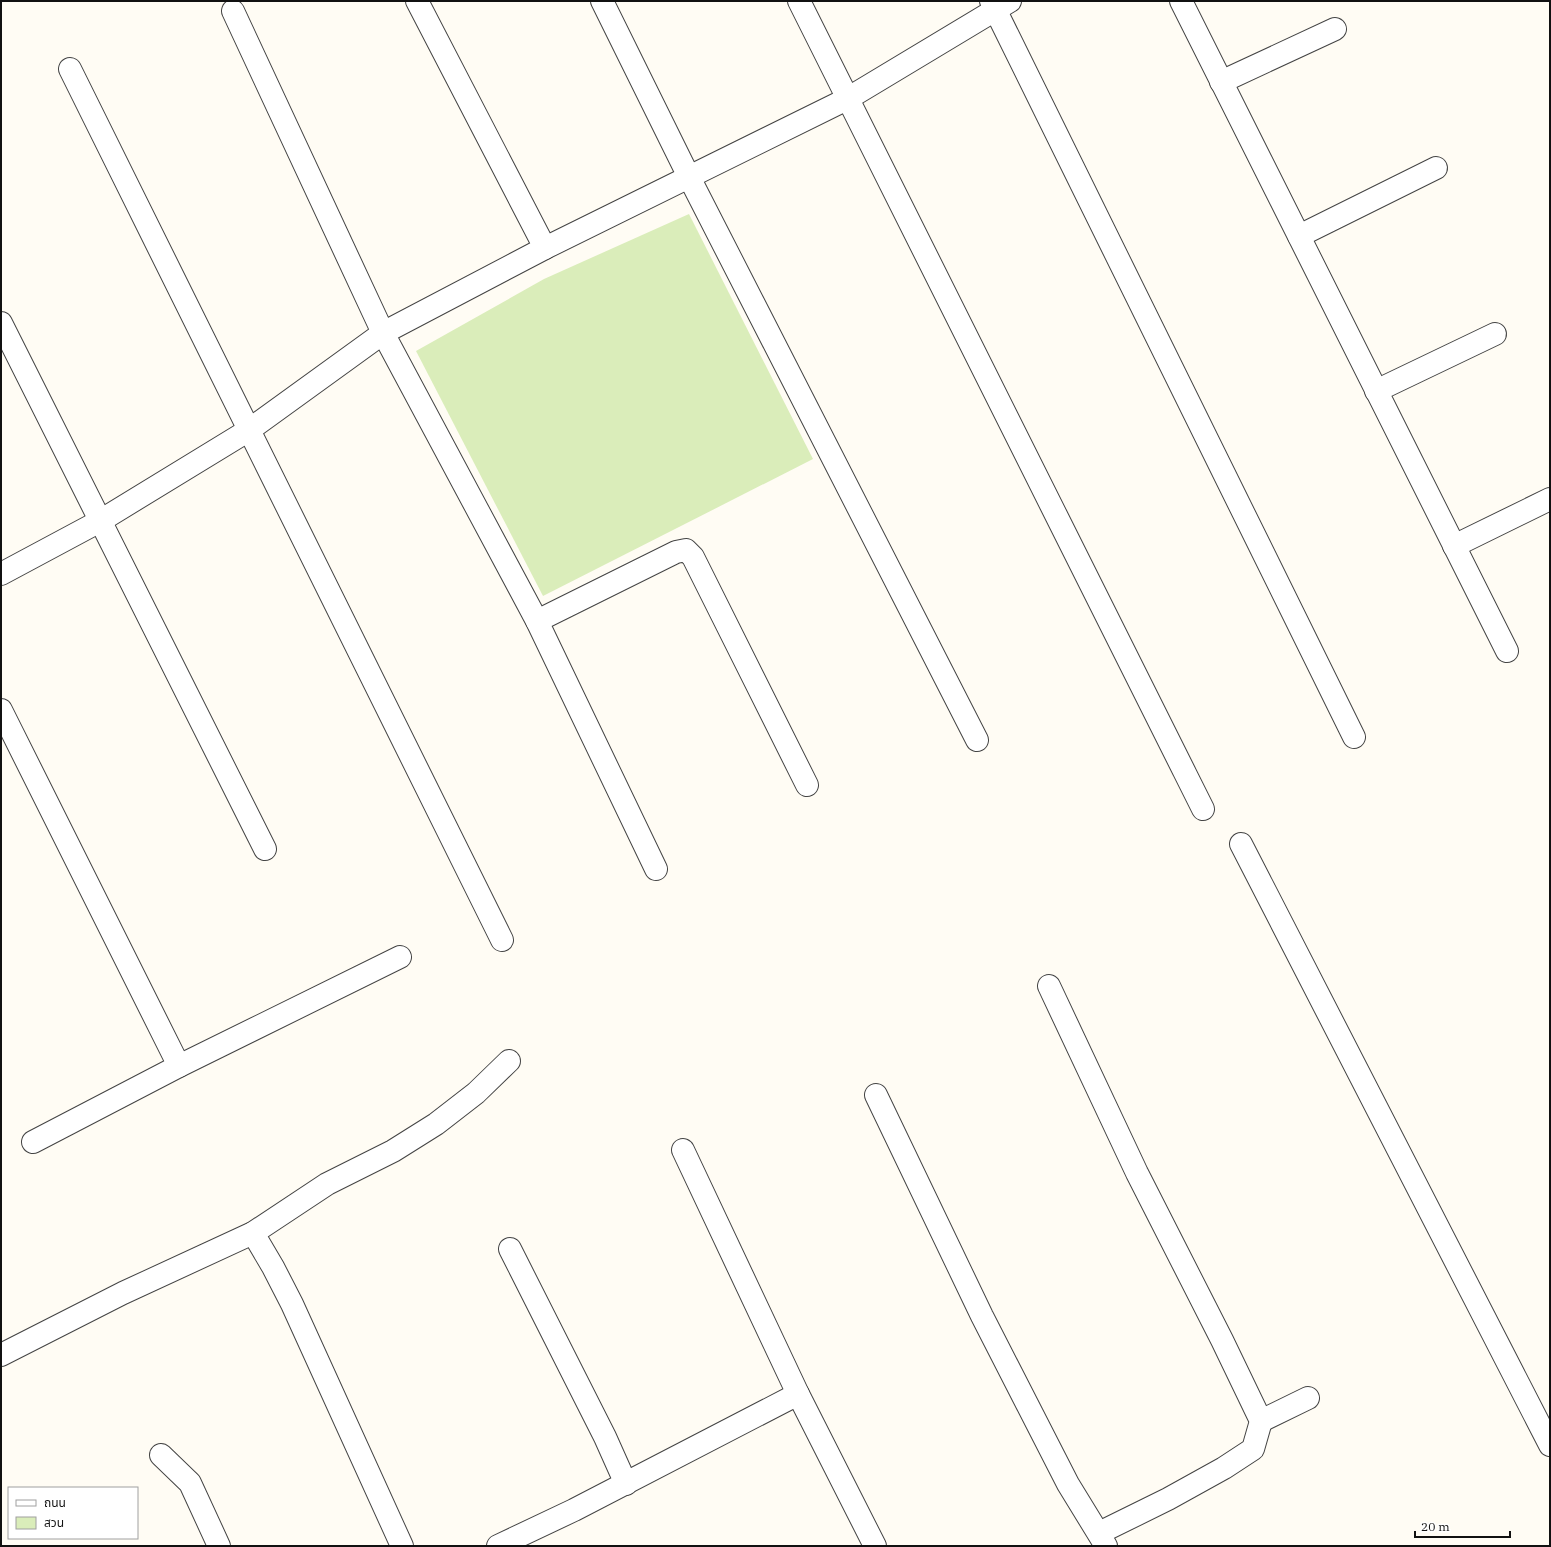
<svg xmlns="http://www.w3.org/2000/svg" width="1551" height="1547" font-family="'IBM Plex Serif','Noto Sans Thai',serif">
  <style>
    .green { fill: #daedba }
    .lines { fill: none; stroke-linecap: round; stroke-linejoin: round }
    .street-casing { stroke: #444; stroke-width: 24 }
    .street { stroke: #fff; stroke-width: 22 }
  </style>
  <rect width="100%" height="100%" fill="#fffcf4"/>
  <!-- green -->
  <path class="green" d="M689,214L813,459L543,596L416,351L544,279Z"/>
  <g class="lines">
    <defs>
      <g id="street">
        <path d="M417,1L545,248"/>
        <path d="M602,1L689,177L977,740"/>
        <path d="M799,1L1203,809"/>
        <path d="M991,1L1354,737"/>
        <path d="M1181,1L1507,651"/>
        <path d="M233,11L383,333L537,621L656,869"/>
        <path d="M70,69L502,940"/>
        <path d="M1221,82L1335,29"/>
        <path d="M1299,236L1436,168"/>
        <path d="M1,323L265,849"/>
        <path d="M1376,391L1495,334"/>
        <path d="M1454,546L1550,499"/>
        <path d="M1,574L100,521L249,430L383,333L545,248L847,99L1010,1"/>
        <path d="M537,621L676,552L686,550L693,557L807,785"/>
        <path d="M1,710L179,1066"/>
        <path d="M1241,844L1550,1445"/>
        <path d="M1049,986L1137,1173L1222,1340L1261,1421L1253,1449L1224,1468L1168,1499L1099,1533"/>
        <path d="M876,1095L982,1316L1068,1484L1106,1546"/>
        <path d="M33,1142L179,1066L400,957"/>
        <path d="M683,1150L798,1394L875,1546"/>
        <path d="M253,1233L273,1267L292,1304L402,1546"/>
        <path d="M510,1249L605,1437L626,1484"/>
        <path d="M1,1355L123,1293L253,1233L327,1184L393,1151L436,1124L476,1093L509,1061"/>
        <path d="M1261,1421L1308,1398"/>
        <path d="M161,1455L190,1483L219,1546"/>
        <path d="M498,1546L574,1510L798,1394"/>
      </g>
    </defs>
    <!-- street casing -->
    <use href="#street" class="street-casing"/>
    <!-- street -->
    <use href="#street" class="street"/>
  </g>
  <!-- border -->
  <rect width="1551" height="1547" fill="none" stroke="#111111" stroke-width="4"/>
  <!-- legend -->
  <rect x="8" y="1487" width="130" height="52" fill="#ffffff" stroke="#a0a0a0"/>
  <rect x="16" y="1500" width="20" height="6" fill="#ffffff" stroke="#a0a0a0"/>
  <text x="44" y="1507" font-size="12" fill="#111111">ถนน</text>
  <rect x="16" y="1517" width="20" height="12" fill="#daedba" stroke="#a0a0a0"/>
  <text x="44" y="1527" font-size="12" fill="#111111">สวน</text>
  <!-- scale -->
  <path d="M1415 1531v6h95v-6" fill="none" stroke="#111111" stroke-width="2"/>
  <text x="1421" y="1531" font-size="12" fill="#111111" stroke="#ffffff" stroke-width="3" paint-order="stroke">20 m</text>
</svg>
